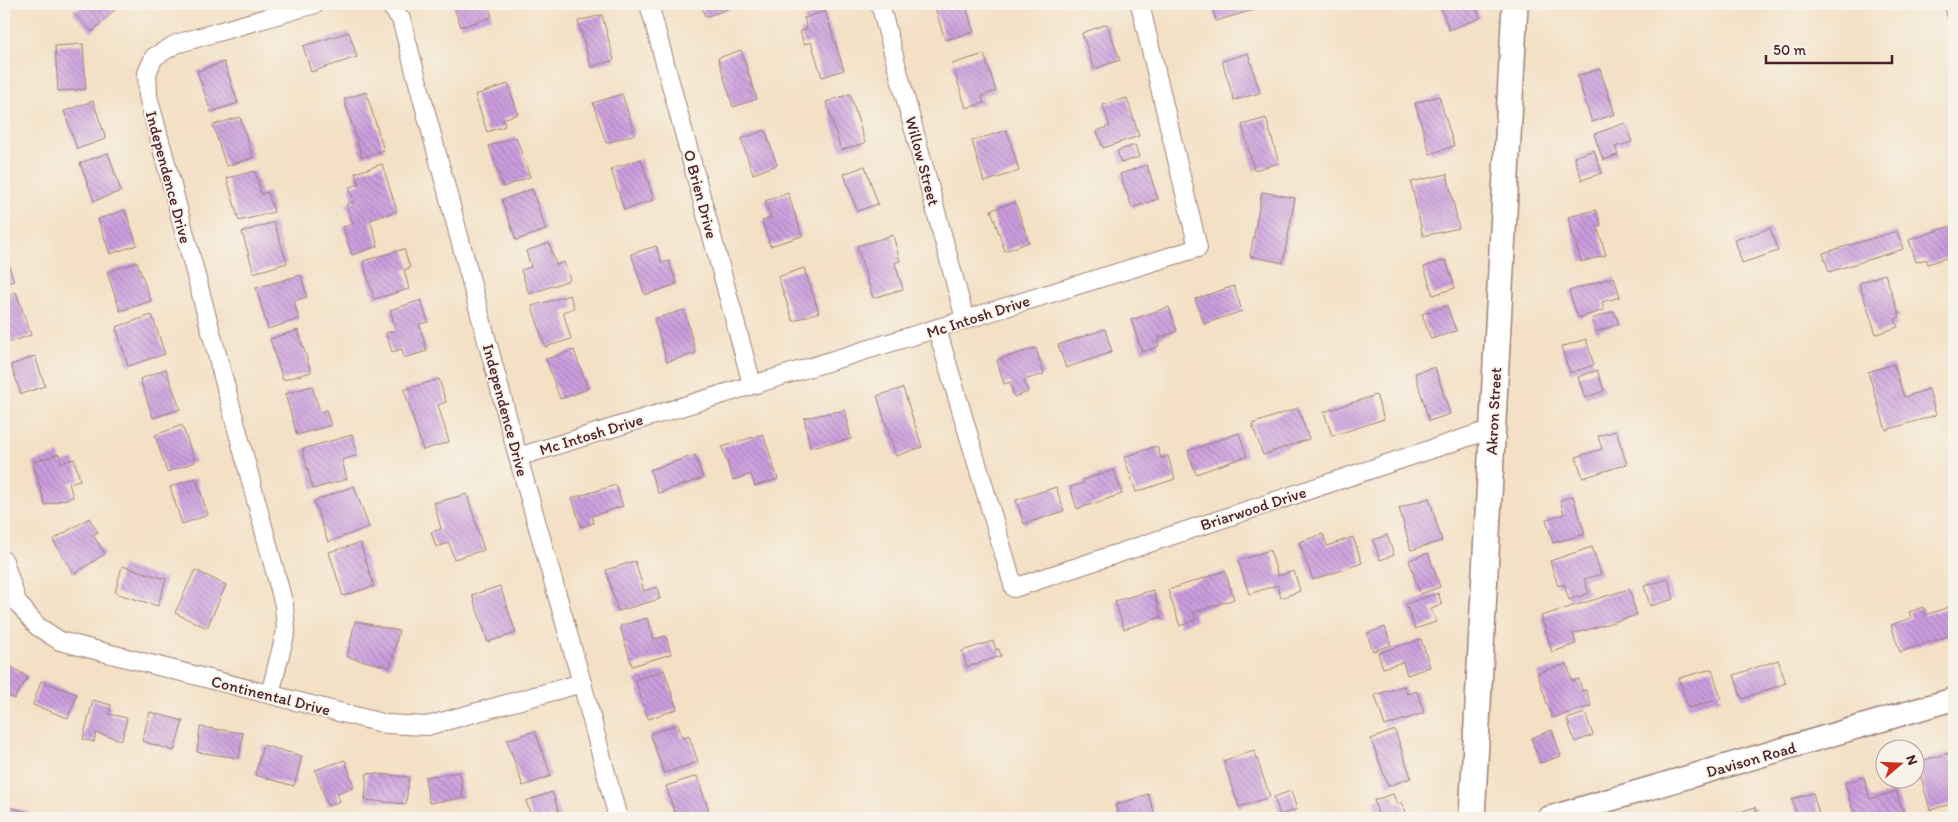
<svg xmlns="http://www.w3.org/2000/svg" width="1958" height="822" font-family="Itim,sans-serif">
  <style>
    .building { fill: url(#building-back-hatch) }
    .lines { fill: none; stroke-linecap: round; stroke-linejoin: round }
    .minor-casing { stroke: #9e8078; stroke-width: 20 }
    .tertiary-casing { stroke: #9e8078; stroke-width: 25 }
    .secondary-casing { stroke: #9e8078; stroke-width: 28 }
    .minor { stroke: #fff; stroke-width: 18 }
    .tertiary { stroke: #fff; stroke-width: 22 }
    .secondary { stroke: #fff; stroke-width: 25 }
    .labels { text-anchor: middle; stroke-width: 4; stroke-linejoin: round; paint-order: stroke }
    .street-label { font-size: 16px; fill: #4a1f2b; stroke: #f7f3e8 }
  </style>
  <defs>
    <pattern id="building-back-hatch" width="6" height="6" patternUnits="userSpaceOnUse" patternTransform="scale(1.25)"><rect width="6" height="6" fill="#cb9ede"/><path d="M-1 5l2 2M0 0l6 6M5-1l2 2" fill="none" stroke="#a780b4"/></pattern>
  </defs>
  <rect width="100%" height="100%" fill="#f7f3e8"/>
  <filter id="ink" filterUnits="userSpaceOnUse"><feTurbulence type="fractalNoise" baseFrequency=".02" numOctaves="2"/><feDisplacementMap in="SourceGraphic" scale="10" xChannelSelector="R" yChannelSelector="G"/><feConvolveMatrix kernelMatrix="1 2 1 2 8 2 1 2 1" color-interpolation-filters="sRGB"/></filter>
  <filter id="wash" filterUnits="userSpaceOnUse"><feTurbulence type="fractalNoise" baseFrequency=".0096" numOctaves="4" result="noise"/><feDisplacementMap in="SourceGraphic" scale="20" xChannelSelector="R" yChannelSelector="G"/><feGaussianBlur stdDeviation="1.12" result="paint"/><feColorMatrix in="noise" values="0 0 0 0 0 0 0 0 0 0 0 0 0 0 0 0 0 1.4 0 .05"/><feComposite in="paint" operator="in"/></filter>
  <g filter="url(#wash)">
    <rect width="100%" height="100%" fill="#f3e0c5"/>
    <g id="blocks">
      <!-- building -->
      <g class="building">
        <path d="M83,4H121L92,32L73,13Z"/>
        <path d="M453,4H488L492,17L461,27Z"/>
        <path d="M701,4H738L739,5L705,17Z"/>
        <path d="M934,4H965L974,32L945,40Z"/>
        <path d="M1211,4H1262L1263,7L1216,21Z"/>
        <path d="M1449,4H1475L1480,18L1449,30L1441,7Z"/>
        <path d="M1944,4H1954V26L1950,27Z"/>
        <path d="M825,11L844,70L822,77L811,42L804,44L800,31L807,29L804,18Z"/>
        <path d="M602,15L614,60L591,67L578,21Z"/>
        <path d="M1107,24L1120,60L1094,69L1082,33Z"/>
        <path d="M349,32L357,57L311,72L303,46Z"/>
        <path d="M83,44L86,89L58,91L55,46Z"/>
        <path d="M741,50L757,99L733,107L718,58Z"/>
        <path d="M1248,53L1260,93L1234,100L1222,61Z"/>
        <path d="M984,54L996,91L982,96L984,103L966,108L952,64Z"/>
        <path d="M224,62L238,103L211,112L197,71Z"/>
        <path d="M1600,69L1615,114L1592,122L1577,76Z"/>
        <path d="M508,84L518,114L503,119L505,126L487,132L475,95Z"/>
        <path d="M366,92L384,150L362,157L344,99Z"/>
        <path d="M622,94L635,134L606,143L593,103Z"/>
        <path d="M850,94L865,143L841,150L826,102Z"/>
        <path d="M1439,96L1454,146L1430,154L1415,103Z"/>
        <path d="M1127,98L1139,136L1103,148L1097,131L1110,126L1103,105Z"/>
        <path d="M93,101L106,139L77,149L64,111Z"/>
        <path d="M240,117L253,158L226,166L213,125Z"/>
        <path d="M1266,118L1279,163L1254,170L1242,125Z"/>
        <path d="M1625,123L1632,142L1615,147L1618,155L1603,160L1594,134Z"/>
        <path d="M765,130L777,165L753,174L741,139Z"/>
        <path d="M1007,130L1019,171L984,182L972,141Z"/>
        <path d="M516,137L530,177L503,187L489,146Z"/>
        <path d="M1135,145L1139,157L1121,163L1117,151Z"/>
        <path d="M1594,150L1602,173L1582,180L1574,157Z"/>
        <path d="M108,153L121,191L94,201L80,163Z"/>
        <path d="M641,159L654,200L624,210L611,169Z"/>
        <path d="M382,164L397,211L370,220L378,246L352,255L343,227L353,224L346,204L354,202L349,187L359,184L355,173Z"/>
        <path d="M1147,165L1158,199L1132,208L1120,174Z"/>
        <path d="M865,166L878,204L857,211L844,174Z"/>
        <path d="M255,171L261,194L268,192L274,212L239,221L227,178Z"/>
        <path d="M1447,174L1459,228L1423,236L1411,182Z"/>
        <path d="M532,189L546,230L516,240L502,200Z"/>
        <path d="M1262,192L1295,198L1283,263L1250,256Z"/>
        <path d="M788,193L802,236L770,246L762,221L771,218L765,201Z"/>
        <path d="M1015,202L1029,242L1005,251L991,210Z"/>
        <path d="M125,210L137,245L110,254L98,219Z"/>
        <path d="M1596,210L1601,225L1597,226L1606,255L1581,262L1568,217Z"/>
        <path d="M274,222L287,263L254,273L242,232Z"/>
        <path d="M1954,225V255L1928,264L1926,259L1916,262L1909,240Z"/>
        <path d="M1770,228L1778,251L1742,263L1735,240Z"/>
        <path d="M1897,231L1903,249L1829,272L1823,253Z"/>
        <path d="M893,235L900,261L895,263L903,289L873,298L857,246Z"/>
        <path d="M549,243L556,265L564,262L570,280L529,294L521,270L531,267L526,251Z"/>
        <path d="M656,246L662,263L669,261L677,284L645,295L631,254Z"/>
        <path d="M404,249L410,268L404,270L409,289L374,299L363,261Z"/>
        <path d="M4,252L14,281L4,284Z"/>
        <path d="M1446,260L1455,288L1433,295L1424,267Z"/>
        <path d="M137,262L151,301L120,311L107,272Z"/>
        <path d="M804,268L819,312L793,321L778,277Z"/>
        <path d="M1885,274L1900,317L1895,319L1898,327L1876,334L1859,283Z"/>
        <path d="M301,275L307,297L294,301L299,319L268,329L256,288Z"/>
        <path d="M1614,277L1620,297L1602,302L1604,310L1578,318L1569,291Z"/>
        <path d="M1234,286L1242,311L1204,324L1195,299Z"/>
        <path d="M16,292L31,335L4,344V296Z"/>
        <path d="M570,295L574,308L563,312L571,339L545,347L532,306Z"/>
        <path d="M421,300L428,322L419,324L427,351L404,358L402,349L392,352L386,333L396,330L390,310Z"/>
        <path d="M1447,306L1456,331L1431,339L1422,314Z"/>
        <path d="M1169,307L1177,331L1157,339L1159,346L1142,352L1131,320Z"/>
        <path d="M684,310L696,353L667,362L654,319Z"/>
        <path d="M1614,311L1619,324L1596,332L1592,319Z"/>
        <path d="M152,315L165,354L128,366L116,327Z"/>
        <path d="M1105,329L1112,352L1066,368L1058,345Z"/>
        <path d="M298,330L311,372L283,380L270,339Z"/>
        <path d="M1586,339L1594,365L1570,373L1561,347Z"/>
        <path d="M1036,348L1044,374L1024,380L1028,392L1014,397L1010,382L1004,384L997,360Z"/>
        <path d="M574,350L588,389L560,399L546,359Z"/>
        <path d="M35,356L45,386L21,394L11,365Z"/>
        <path d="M1894,364L1904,397L1929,389L1936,415L1886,430L1868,372Z"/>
        <path d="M1435,367L1450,414L1429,421L1415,373Z"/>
        <path d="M166,369L180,409L153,418L140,379Z"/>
        <path d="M1597,370L1604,391L1585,398L1578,377Z"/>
        <path d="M439,379L446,402L438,405L449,442L423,450L404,390Z"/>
        <path d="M1954,381V396L1950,383Z"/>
        <path d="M312,386L320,412L326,410L331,425L297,435L285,394Z"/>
        <path d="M903,388L922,447L896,456L877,396Z"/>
        <path d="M1376,395L1384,419L1332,436L1324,412Z"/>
        <path d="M1298,408L1309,439L1263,455L1252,424Z"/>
        <path d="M845,410L851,439L810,447L804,418Z"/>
        <path d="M182,425L195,462L167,472L155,435Z"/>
        <path d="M1616,431L1627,464L1583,478L1576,457L1602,449L1598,436Z"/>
        <path d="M1239,433L1247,456L1196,474L1188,451Z"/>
        <path d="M763,434L778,479L755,486L751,474L733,480L722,447Z"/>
        <path d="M352,435L358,455L342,460L347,479L313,489L302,449Z"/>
        <path d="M1157,446L1161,458L1168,456L1175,479L1136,492L1124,457Z"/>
        <path d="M59,454L61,463L74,459L80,480L69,483L73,497L45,505L33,462Z"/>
        <path d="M695,455L703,478L658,493L650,470Z"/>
        <path d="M1114,470L1122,494L1077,509L1070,487L1084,483L1083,480Z"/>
        <path d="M196,478L208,515L182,524L170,487Z"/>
        <path d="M616,485L623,506L592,516L594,523L581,527L572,498Z"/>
        <path d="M354,486L369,527L328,542L314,501Z"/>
        <path d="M1056,487L1064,511L1024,524L1016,500Z"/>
        <path d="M467,494L484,550L454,559L449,543L436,547L431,532L441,529L434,503Z"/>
        <path d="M1573,496L1585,534L1553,543L1546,519L1564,514L1560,500Z"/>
        <path d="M1429,498L1442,541L1411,550L1399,508Z"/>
        <path d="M89,518L98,532L93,535L105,554L74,574L53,540Z"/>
        <path d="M1323,534L1327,546L1353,537L1362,563L1313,580L1299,542Z"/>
        <path d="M1387,535L1394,555L1380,560L1373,540Z"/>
        <path d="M360,543L374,586L343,596L329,552Z"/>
        <path d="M1592,547L1601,574L1584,579L1589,593L1569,600L1564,584L1558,586L1550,561Z"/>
        <path d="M1270,550L1278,576L1294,571L1300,591L1281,598L1277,585L1249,594L1238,561Z"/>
        <path d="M1428,553L1440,587L1420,594L1409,560Z"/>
        <path d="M635,561L644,591L657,587L660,599L618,611L606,570Z"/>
        <path d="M122,566L166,579L158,606L115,593Z"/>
        <path d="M195,570L226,585L207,628L175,613Z"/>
        <path d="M1225,571L1234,599L1193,613L1196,620L1180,626L1168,590Z"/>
        <path d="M1668,579L1674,599L1650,606L1644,586Z"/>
        <path d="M500,586L516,633L488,642L472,595Z"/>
        <path d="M1629,589L1637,615L1573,634L1576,644L1552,652L1541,616Z"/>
        <path d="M1153,590L1161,617L1124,629L1115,601Z"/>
        <path d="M1438,593L1442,605L1431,609L1436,622L1415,629L1406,604Z"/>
        <path d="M1952,606L1954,611V634L1900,652L1891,625L1911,618L1909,612L1923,607L1925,615Z"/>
        <path d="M647,618L654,639L666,636L671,654L632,666L620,626Z"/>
        <path d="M355,621L399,631L390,667L347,657Z"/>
        <path d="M1385,627L1391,645L1373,651L1367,633Z"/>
        <path d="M1421,639L1430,667L1407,675L1403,662L1383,668L1378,653Z"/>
        <path d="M993,641L996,650L999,649L1001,656L967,667L962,651Z"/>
        <path d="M1778,660L1786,683L1742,699L1734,675Z"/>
        <path d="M4,662L28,677L14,699L4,693Z"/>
        <path d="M1567,664L1572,681L1579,679L1582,691L1586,690L1591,706L1552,718L1537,673Z"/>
        <path d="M1712,669L1721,699L1688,708L1679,678Z"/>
        <path d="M664,670L677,709L648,719L635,680Z"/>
        <path d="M41,681L77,694L68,718L33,705Z"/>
        <path d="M1404,686L1407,694L1417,691L1424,713L1385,726L1375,695Z"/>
        <path d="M93,700L111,705L109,714L127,718L122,740L96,733L94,742L83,739Z"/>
        <path d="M150,712L183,721L174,751L142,741Z"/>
        <path d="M1585,713L1593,735L1575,742L1567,719Z"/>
        <path d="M678,724L682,738L689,736L698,762L664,773L650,734Z"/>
        <path d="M200,727L243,733L239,758L197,752Z"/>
        <path d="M1395,730L1411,778L1388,786L1371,739Z"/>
        <path d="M1552,730L1561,756L1540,763L1531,738Z"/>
        <path d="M535,731L551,776L523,786L507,740Z"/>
        <path d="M263,745L302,756L294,786L255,775Z"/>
        <path d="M1254,750L1270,797L1239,807L1223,761Z"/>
        <path d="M1949,753L1954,769V803L1930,810L1917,762Z"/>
        <path d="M345,760L354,787L337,793L340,801L328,806L315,770Z"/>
        <path d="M460,772L463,798L429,803L425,777Z"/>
        <path d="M367,773L409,777L406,804L365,800Z"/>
        <path d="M697,776L711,817L676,818L666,786Z"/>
        <path d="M1864,777L1870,799L1896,791L1905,818H1855L1845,783Z"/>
        <path d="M1291,791L1297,809L1280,815L1274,797Z"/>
        <path d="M552,792L561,818H532L526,801Z"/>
        <path d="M1813,793L1820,818H1797L1792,799Z"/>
        <path d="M1148,794L1156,818H1119L1115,805Z"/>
        <path d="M1393,794L1397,804L1402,803L1407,818H1379L1374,800Z"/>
        <path d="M4,806L29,812L27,818H4Z"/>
        <path d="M1755,807L1759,818H1729L1728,816Z"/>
      </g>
    </g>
  </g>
  <g filter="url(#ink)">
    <use href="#blocks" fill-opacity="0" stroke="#9e8078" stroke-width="1"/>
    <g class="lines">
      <defs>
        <g id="minor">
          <path d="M389,4L401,19L518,457L582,683L618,818"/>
          <path d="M649,4L752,384"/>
          <path d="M880,4L965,319"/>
          <path d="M937,329L1014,588L1492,429"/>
          <path d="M518,457L1198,248L1140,4"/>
          <path d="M4,561L17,602L37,626L60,641L386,724L427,726L582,683"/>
          <path d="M270,694L286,631L284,605L148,96L147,73L154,57L176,44L315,4"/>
        </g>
        <path id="tertiary" d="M1548,818L1954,699"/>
        <path id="secondary" d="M1472,818L1515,4"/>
      </defs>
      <!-- minor casing -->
      <use href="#minor" class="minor-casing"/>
      <!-- tertiary casing -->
      <use href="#tertiary" class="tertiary-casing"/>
      <!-- secondary casing -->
      <use href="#secondary" class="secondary-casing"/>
      <!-- minor -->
      <use href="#minor" class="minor"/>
      <!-- tertiary -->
      <use href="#tertiary" class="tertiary"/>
      <!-- secondary -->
      <use href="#secondary" class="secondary"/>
    </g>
  </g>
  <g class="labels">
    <!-- street labels -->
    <g class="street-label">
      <text transform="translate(923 161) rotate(75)" y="6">Willow Street</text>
      <text transform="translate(169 177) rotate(75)" y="6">Independence Drive</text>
      <text transform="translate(701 194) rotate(75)" y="6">O Brien Drive</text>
      <text transform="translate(978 316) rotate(-18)" y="6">Mc Intosh Drive</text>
      <text transform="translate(506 410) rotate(75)" y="6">Independence Drive</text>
      <text transform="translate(1493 411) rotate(-87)" y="6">Akron Street</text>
      <text transform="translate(591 434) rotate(-17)" y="6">Mc Intosh Drive</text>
      <text transform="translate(1253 508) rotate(-18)" y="6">Briarwood Drive</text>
      <text transform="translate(271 695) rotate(14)" y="6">Continental Drive</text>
      <text transform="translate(1751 759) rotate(-16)" y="6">Davison Road</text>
    </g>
  </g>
  <!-- margin -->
  <rect width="1958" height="822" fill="none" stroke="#f7f3e8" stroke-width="20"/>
  <!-- north arrow -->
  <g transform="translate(1900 764) rotate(71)"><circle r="24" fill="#f7f3e8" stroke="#b29e9c"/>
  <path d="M0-4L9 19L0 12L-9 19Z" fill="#c8321e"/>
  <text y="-8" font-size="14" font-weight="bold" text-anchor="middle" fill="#4a1f2b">N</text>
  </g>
  <!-- scale -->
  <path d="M1766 55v8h126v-8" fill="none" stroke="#4a1f2b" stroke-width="2.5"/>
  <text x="1773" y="55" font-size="15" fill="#4a1f2b" stroke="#f7f3e8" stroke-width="4" paint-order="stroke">50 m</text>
</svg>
